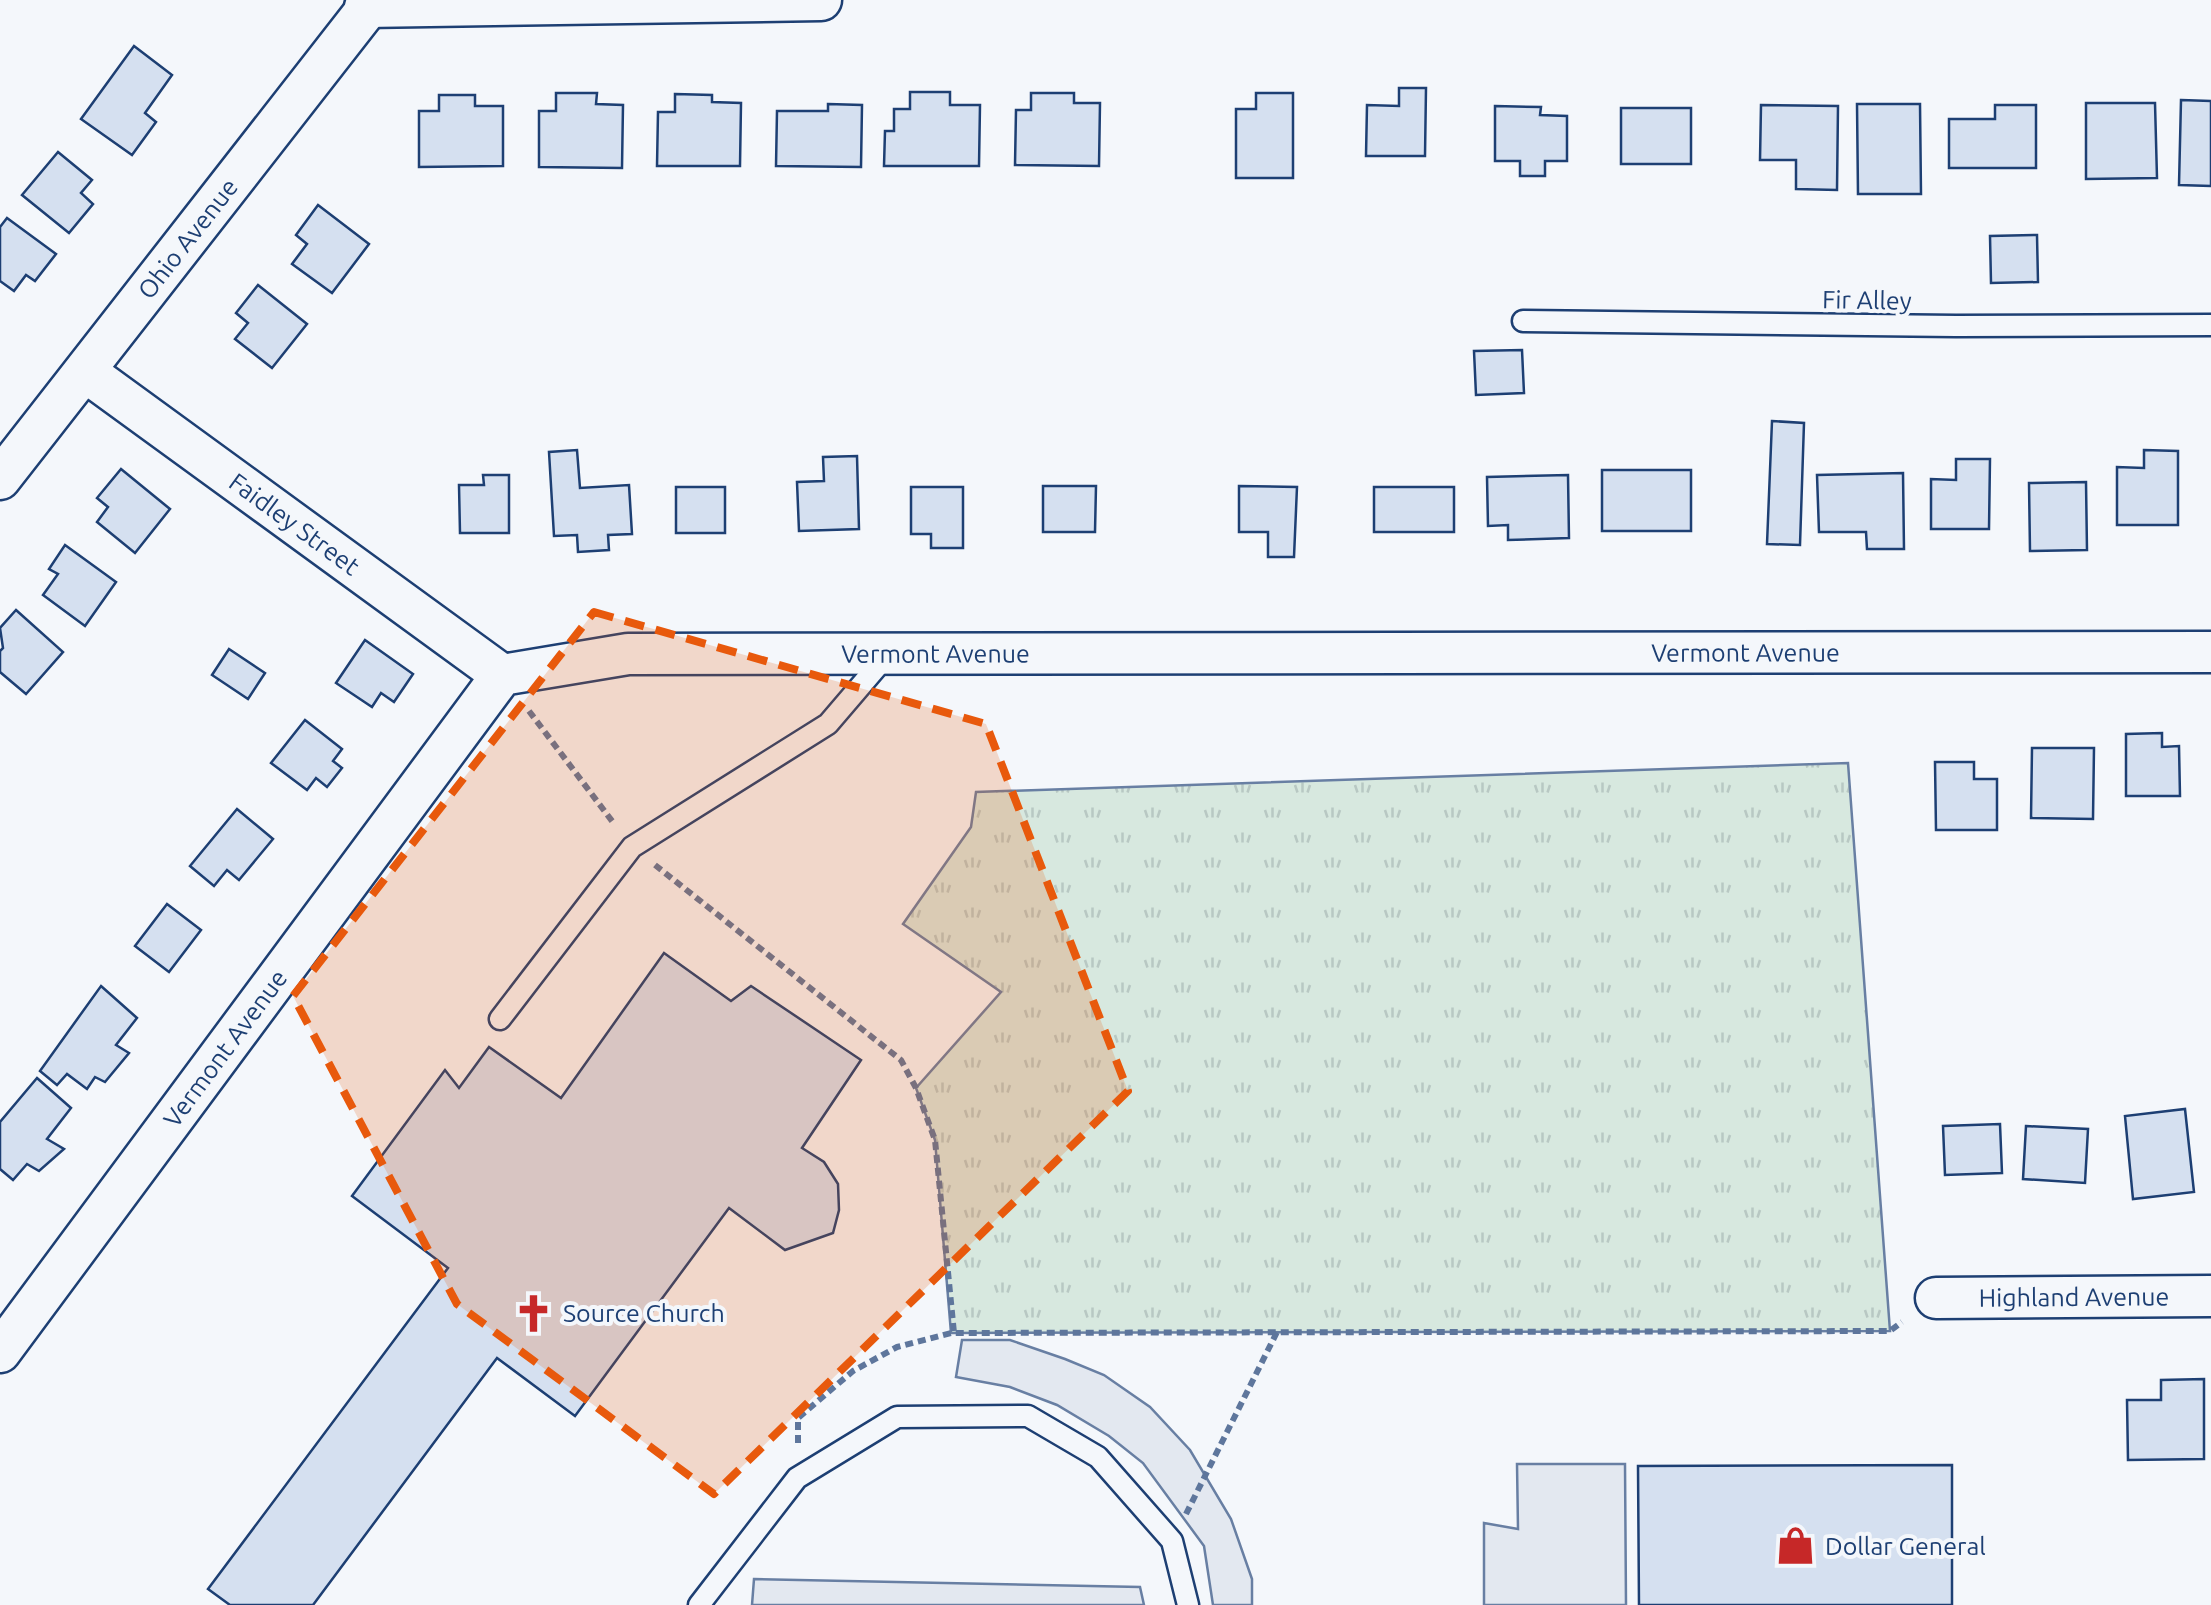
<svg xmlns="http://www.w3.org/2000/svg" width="2211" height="1605" font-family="Ubuntu,sans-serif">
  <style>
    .grass { fill: url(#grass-tufts); stroke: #687fa3; stroke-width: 2.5 }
    .parking { fill: #e3e8f0; stroke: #687fa3; stroke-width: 2.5 }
    .building { fill: #d5e0f0; stroke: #1d3f73; stroke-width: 2.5 }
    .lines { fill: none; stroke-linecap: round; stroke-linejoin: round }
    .service-casing { stroke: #1d3f73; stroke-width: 25 }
    .minor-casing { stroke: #1d3f73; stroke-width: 45 }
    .path { stroke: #5e769c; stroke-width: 6; stroke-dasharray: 8 5; stroke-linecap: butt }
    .service { stroke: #f4f7fb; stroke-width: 20 }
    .minor { stroke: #f4f7fb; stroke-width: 40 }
    .marked { fill: #e8590c; fill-opacity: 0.2; stroke: #e8590c; stroke-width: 8; stroke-dasharray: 20 12; stroke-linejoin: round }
    .labels { text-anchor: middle; stroke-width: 8; stroke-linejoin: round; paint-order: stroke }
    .street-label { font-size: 25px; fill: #1d3f73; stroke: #f4f7fb }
    .poi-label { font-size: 25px; fill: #1d3f73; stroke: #f4f7fb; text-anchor: start }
  </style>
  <defs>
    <pattern id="grass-tufts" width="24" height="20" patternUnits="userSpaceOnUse" patternTransform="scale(2.5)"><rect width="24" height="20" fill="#d7e8df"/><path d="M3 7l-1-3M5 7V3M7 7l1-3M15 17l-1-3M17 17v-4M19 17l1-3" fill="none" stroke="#b8c8c3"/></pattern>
  </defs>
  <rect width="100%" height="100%" fill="#f4f7fb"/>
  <!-- grass -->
  <path class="grass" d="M1848,763L1890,1331L951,1333L935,1140L916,1088L1001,992L903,924L971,827L976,792Z"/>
  <!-- parking -->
  <g class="parking">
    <path d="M962,1340H1010L1065,1359L1104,1375L1150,1407L1190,1450L1231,1519L1252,1579V1605H1213L1204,1546L1143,1463L1109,1436L1057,1405L1010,1387L956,1377Z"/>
    <path d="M1517,1464H1625L1626,1605H1484V1523L1518,1529Z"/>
    <path d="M754,1579L1140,1587L1144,1605H752Z"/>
  </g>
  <!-- building -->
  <g class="building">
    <path d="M134,46L172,75L145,113L156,122L132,155L81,119Z"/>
    <path d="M1399,88H1426L1425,156H1366L1367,105L1399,106Z"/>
    <path d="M910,92H950V105H980L979,166H884L885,131H894V109H910Z"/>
    <path d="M556,93H597L596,104L623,105L622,168L539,167V111H556Z"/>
    <path d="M1031,93H1074V103H1100L1099,166L1015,165L1016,110H1031Z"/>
    <path d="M1256,93H1293V178H1236V109H1256Z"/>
    <path d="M675,94L712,95V102L741,103L740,166H657L658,112H675Z"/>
    <path d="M439,95H475V106H503V166L419,167V111H439Z"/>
    <path d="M2181,100L2211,101V186L2179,185Z"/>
    <path d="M2086,103H2155L2157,178L2086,179Z"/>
    <path d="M828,104L862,105L861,167L776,166L777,111H828Z"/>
    <path d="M1857,104H1920L1921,194H1858Z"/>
    <path d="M1761,105L1838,106L1837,190L1796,189V160H1760Z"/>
    <path d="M1995,105H2036V168H1949V119H1995Z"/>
    <path d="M1495,106L1541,107L1540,115L1567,116V161H1545V176H1520V161H1495Z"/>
    <rect x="1621" y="108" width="70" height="56"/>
    <path d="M58,152L92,180L81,193L93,204L69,233L22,195Z"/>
    <path d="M318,205L369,244L332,293L292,264L307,244L296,235Z"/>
    <path d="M7,218L56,254L35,281L26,275L14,291L0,281V227Z"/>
    <path d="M2037,235L2038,282L1991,283L1990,236Z"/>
    <path d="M258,285L307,324L272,368L235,339L248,323L236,313Z"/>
    <path d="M1522,350L1524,393L1476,395L1474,351Z"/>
    <path d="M1772,421L1804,423L1800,545L1767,544Z"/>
    <path d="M577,450L580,488L629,485L632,534L608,535L609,550L578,552L577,535L554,536L549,452Z"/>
    <path d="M2144,450L2178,451V525H2117V467L2144,468Z"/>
    <path d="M857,456L859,529L799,531L797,482L824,481L823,457Z"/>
    <path d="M1956,459H1990L1989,529H1931V479L1956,480Z"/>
    <path d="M121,469L170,509L135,553L97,522L108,507L97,498Z"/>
    <rect x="1602" y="470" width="89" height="61"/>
    <path d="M1903,473L1904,549H1867L1866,532H1819L1817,475Z"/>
    <path d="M483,475H509V533H460L459,485H484Z"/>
    <path d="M1568,475L1569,538L1508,540V525L1488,526L1487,477Z"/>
    <path d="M2086,482L2087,550L2030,551L2029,483Z"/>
    <path d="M1043,486H1096L1095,532H1043Z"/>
    <path d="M1239,486L1297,487L1294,557H1268V532H1239Z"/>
    <rect x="676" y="487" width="49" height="46"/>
    <path d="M911,487H963V548H931V534H911Z"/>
    <rect x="1374" y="487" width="80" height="45"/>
    <path d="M65,545L116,582L85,626L43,595L58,574L49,569Z"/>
    <path d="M16,610L63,652L26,694L0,672V651L3,648L0,628Z"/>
    <path d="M365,640L413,674L394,702L381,693L372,707L336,683Z"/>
    <path d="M229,649L265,673L248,699L212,675Z"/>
    <path d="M305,720L342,749L333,761L342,768L327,787L316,778L307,790L271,763Z"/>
    <path d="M2162,733V747L2179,746L2180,796H2126V734Z"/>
    <path d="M2032,748H2094L2093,819L2031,818Z"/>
    <path d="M1935,762H1974V779H1997V830H1936Z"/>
    <path d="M237,809L273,839L239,880L227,870L214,886L190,866Z"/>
    <path d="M167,904L201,930L169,972L135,946Z"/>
    <path d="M664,953L731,1001L751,986L861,1060L802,1148L824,1162L838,1184L839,1210L833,1233L785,1250L729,1208L575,1416L497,1358L313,1605H230L208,1589L448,1268L352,1196L445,1070L459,1088L489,1047L561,1098Z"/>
    <path d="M101,986L137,1018L116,1045L129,1053L105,1082L95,1077L87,1089L67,1074L57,1085L40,1071Z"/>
    <path d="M37,1078L71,1108L47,1139L64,1149L39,1171L27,1164L13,1180L0,1169V1122Z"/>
    <path d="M2185,1109L2194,1192L2133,1199L2125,1116Z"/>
    <path d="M2000,1124L2002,1173L1945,1175L1943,1126Z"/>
    <path d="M2026,1126L2088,1129L2085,1183L2023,1179Z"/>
    <path d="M2204,1379V1459L2128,1460L2127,1400H2161V1380Z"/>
    <path d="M1952,1465V1605H1639L1638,1466Z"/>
  </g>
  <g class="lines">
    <defs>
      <g id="service">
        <path d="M1523,321L1956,326L2211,325"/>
        <path d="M500,1019L632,847L828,724L887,655"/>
        <path d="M699,1605L797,1478L897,1417L1028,1416L1098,1457L1172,1541L1188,1605"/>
      </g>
      <g id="minor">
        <path d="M365,7L821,0"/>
        <path id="s1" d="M86,372L502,675"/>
        <path id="s2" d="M0,479L374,0"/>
        <path id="s3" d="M1936,1298L2211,1296"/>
        <path id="s4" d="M0,1352L502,675L628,654L2211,652"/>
      </g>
    </defs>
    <!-- service casing -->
    <use href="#service" class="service-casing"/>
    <!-- minor casing -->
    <use href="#minor" class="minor-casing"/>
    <!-- path -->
    <g class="path">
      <path d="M529,711L615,825"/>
      <path d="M655,865L901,1060L916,1088L935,1140L954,1333"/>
      <path d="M798,1443V1418L853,1371L897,1347L951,1333L1890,1331L1902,1322"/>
      <path d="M1186,1514L1277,1332"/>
    </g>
    <!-- service -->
    <use href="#service" class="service"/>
    <!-- minor -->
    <use href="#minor" class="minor"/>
  </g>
  <!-- marked area -->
  <path class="marked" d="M594,612L986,724L1128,1091L714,1494L457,1304L293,996Z"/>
  <!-- icons -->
  <defs>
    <symbol id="church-bare" viewBox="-9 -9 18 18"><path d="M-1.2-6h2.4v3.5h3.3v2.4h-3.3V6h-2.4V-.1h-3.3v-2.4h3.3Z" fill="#c62828" stroke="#f4f7fb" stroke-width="2.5" paint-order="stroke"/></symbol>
    <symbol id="shop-bare" viewBox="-9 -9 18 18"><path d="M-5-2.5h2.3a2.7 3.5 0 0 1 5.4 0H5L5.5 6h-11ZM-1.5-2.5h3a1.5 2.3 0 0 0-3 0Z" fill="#c62828" stroke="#f4f7fb" stroke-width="2.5" paint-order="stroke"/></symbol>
  </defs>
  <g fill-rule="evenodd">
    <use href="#church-bare" x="506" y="1286" width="55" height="55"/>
    <use href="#shop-bare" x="1768" y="1518" width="55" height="55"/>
  </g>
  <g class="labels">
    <!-- street labels -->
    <g class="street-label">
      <text dy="9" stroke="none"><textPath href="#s2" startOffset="305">Ohio Avenue</textPath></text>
      <text transform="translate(1867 300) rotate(1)" y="9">Fir Alley</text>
      <text dy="9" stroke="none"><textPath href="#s1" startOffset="258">Faidley Street</textPath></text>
      <text dy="9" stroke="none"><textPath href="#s4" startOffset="2088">Vermont Avenue</textPath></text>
      <text dy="9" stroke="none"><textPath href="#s4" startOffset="1278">Vermont Avenue</textPath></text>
      <text dy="9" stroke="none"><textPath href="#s4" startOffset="378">Vermont Avenue</textPath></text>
      <text dy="9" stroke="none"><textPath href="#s3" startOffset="138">Highland Avenue</textPath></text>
    </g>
    <!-- poi labels -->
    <g class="poi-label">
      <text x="563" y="1322">Source Church</text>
      <text x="1825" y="1555">Dollar General</text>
    </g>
  </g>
</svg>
